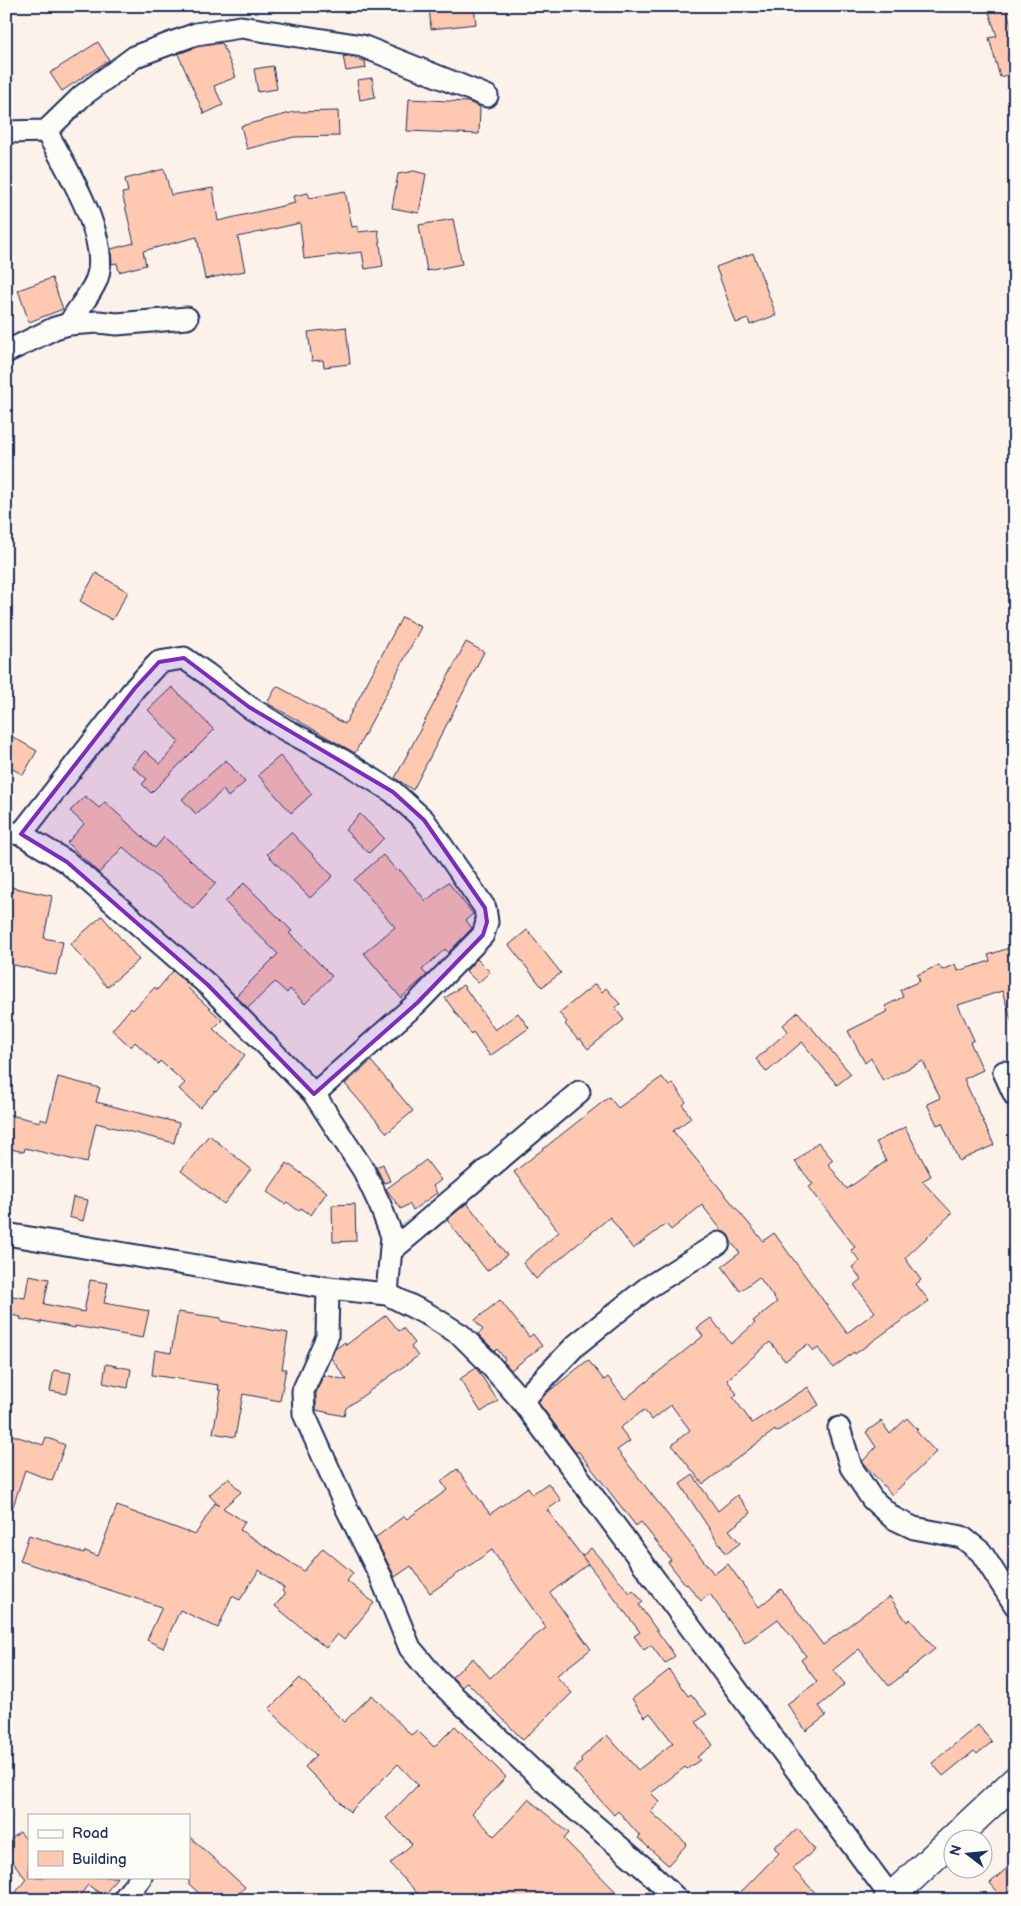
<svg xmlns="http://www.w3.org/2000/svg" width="1021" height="1906" font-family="'Balsamiq Sans',sans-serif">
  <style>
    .building { fill: #ffc8b1; stroke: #1b2f5e }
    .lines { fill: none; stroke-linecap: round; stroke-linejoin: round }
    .minor-casing { stroke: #1b2f5e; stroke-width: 25 }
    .secondary-casing { stroke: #1b2f5e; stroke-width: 31 }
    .minor { stroke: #fdfcf7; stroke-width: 21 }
    .secondary { stroke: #fdfcf7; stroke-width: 28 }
    .marked { fill: #7b2cbf; fill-opacity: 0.2; stroke: #7b2cbf; stroke-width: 4; stroke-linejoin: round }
  </style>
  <rect width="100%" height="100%" fill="#fdf2e9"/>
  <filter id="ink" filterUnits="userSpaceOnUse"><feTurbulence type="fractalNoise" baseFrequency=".02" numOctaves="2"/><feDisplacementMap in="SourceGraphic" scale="10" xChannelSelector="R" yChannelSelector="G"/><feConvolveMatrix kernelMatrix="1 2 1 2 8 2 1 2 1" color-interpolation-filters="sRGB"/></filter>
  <g filter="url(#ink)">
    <!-- building -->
    <g class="building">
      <path d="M429,6H474L476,24L431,29Z"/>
      <path d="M987,6H1006L1015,40V73L1000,77L989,38L997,36Z"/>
      <path d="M98,42L109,60L62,91L50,73Z"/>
      <path d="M222,43L236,77L214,86L223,105L204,114L178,54L197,47Z"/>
      <path d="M343,56L365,61L366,68L346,71Z"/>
      <path d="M273,66L277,89L258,92L254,69Z"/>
      <path d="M372,78L375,97L360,100L357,80Z"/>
      <path d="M409,99L468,102L480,107L479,134L407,131Z"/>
      <path d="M338,111L339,136L294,137L247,149L241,126L294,112Z"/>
      <path d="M164,169L171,195L213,188L218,221L295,203L293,196L308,193L310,198L345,191L352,227L358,226V232L378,230L383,266L365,269L362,252L304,259L300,223L238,237L245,271L205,279L197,237L143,251L146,265L119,272L117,263L112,264L111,249L134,243L122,193L128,192L125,179Z"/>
      <path d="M414,171L426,174L419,213L392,208L398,174Z"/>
      <path d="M453,219L462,264L427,271L419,225Z"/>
      <path d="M753,253L776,315L750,325L748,319L736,323L716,267Z"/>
      <path d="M52,278L63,309L29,322L18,290Z"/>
      <path d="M346,327L350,364L324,367L323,360L312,361L308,332Z"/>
      <path d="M96,573L128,592L112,620L80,601Z"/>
      <path d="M402,617L421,627L355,753L267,703L277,686L345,724Z"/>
      <path d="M466,642L484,652L413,790L395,778Z"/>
      <path d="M172,687L214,730L151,793L142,784L147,779L132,766L145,751L160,764L179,742L148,710Z"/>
      <path d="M6,733L37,751L23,775L6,765Z"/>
      <path d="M280,756L312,794L291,813L258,775Z"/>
      <path d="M226,760L245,782L228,797L223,790L196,814L182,799Z"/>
      <path d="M85,796L99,808L105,802L155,848L164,837L216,883L193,909L123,847L99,873L67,843L84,824L70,811Z"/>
      <path d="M360,814L384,838L369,853L345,830Z"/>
      <path d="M291,832L333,876L310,898L267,854Z"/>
      <path d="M383,855L398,872L400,870L426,901L448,882L473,914L466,920L472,928L448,953L445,949L422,970L427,975L401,998L364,953L395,927L354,880Z"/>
      <path d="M244,883L292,931L289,933L332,976L305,1004L290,989L287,993L275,982L248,1008L236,996L278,954L225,902Z"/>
      <path d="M6,886L52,896L44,938L63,942L56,975L6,963Z"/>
      <path d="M102,916L139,960L107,987L70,944Z"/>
      <path d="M527,930L561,973L542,987L509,945Z"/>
      <path d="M1015,946V1021L1012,1022L1002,991L958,1005L974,1040L970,1042L983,1070L964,1079L994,1145L959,1161L942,1123L937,1125L927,1104L940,1098L923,1061L883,1081L871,1058L865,1063L848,1031L888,1011L885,1006L903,997L900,990L920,981L917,975L939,965L942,970L955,964L958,971L990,961L988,955Z"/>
      <path d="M477,959L490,972L478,983L466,971Z"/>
      <path d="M173,971L190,986L188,988L222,1020L213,1029L245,1055L216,1092L215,1091L200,1108L179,1089L185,1083L160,1061L158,1064L135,1042L131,1047L112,1030L131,1008L133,1010L155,987L157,990Z"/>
      <path d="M595,984L602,992L606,988L620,1004L615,1008L624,1020L588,1049L580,1039L578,1040L565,1024L567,1022L559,1013Z"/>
      <path d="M463,985L495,1030L518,1013L529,1028L490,1056L473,1032L471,1034L445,998Z"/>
      <path d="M798,1012L851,1074L837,1085L802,1042L767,1072L756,1059L788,1031L783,1025Z"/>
      <path d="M371,1061L413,1111L387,1133L345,1084Z"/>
      <path d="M58,1077L100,1088L96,1102L179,1123L174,1143L96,1123L87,1163L25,1148L24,1152L6,1148V1114L40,1122V1119L47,1121Z"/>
      <path d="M662,1077L669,1086L673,1083L686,1102L683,1105L691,1118L673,1131L763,1241L774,1233L847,1333L875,1312L854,1285L861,1279L852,1267L860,1261L851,1250L855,1247L809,1187L813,1184L795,1162L818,1142L833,1160L828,1164L847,1189L886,1161L876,1142L905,1127L931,1176L922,1181L952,1213L905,1258L921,1280L916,1284L929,1301L855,1354L854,1352L833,1368L818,1348L814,1351L808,1344L785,1361L770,1342L727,1380L737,1394L733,1397L752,1423L808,1387L819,1405L776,1432L775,1430L703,1484L672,1445L690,1430L671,1405L652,1420L644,1410L620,1428L630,1441L617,1450L714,1574L728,1564L759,1607L781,1589L823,1645L868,1611L890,1597L907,1622L910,1619L935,1649L889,1686L859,1649L833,1670L845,1684L819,1706L826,1716L806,1731L787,1704L817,1682L801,1660L806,1656L778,1619L745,1643L710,1594L701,1601L687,1584L686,1585L668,1562L671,1560L641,1522L636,1526L578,1451L576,1453L538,1402L548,1392L588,1360L604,1380L608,1377L625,1399L703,1336L697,1328L711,1318L731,1344L755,1323L753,1321L777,1302L759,1277L740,1291L722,1266L740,1253L731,1242L729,1236L723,1232L702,1205L671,1230L666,1224L633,1249L610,1217L536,1279L523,1263L559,1232L514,1172L609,1097L618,1108Z"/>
      <path d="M209,1135L251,1169L224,1204L181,1171Z"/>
      <path d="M426,1160L441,1180L433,1186L437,1193L413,1210L409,1204L401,1209L386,1189Z"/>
      <path d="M287,1163L327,1192L311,1215L301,1208L299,1211L287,1202L285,1204L267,1192Z"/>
      <path d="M383,1164L390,1181L384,1183L376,1167Z"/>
      <path d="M73,1197L88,1200L83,1221L69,1217Z"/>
      <path d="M467,1203L507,1255L487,1271L447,1220Z"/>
      <path d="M355,1204L356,1241L333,1242L332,1205Z"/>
      <path d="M29,1275L49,1279L44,1304L84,1312L90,1280L108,1283L104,1303L149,1311L143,1338L75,1326V1328L41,1321V1323L20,1319L21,1317L6,1314V1295L25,1298Z"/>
      <path d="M500,1300L529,1337L533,1334L542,1346L511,1370L503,1361L505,1359L497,1349L495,1351L478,1334L483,1330L475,1320Z"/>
      <path d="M178,1312L221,1318V1321L288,1333L282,1369H286L280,1401L243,1394L235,1437L213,1433L221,1390H218L219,1385L152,1375L155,1350L171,1353Z"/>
      <path d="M386,1315L399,1331L403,1328L415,1343L411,1347L418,1356L346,1408L344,1416L316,1410V1393L324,1375L347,1380L331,1358L335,1349L345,1342L346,1345Z"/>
      <path d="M106,1364L131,1369L128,1388L103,1383Z"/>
      <path d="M476,1368L498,1401L481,1412L460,1379Z"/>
      <path d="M54,1370L71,1373L67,1394L50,1391Z"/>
      <path d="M907,1418L918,1430L916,1431L936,1452L892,1495L862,1462L876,1447L866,1432L881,1421L890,1434Z"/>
      <path d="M6,1433L43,1445L46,1437L65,1445L52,1481L25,1470L9,1519H6Z"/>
      <path d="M457,1469L490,1514L528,1487L532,1494L548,1483L561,1500L547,1510L588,1564L550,1593L591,1649L556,1676L572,1693L523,1740L467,1682L462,1687L452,1677L473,1658L490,1678L534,1637L546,1628L492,1550L430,1593L411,1566L395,1577L375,1538L404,1516L407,1519L447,1490L441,1481Z"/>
      <path d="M693,1475L718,1511L737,1495L751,1513L729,1530L740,1543L726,1554L680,1484Z"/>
      <path d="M228,1478L241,1492L223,1508L245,1522L240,1530L304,1571L323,1548L353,1573L347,1581L374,1603L344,1640L337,1634L326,1648L275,1606L285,1594L282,1591L284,1588L259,1570L240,1600L232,1596L218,1628L180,1610L163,1648L147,1640L162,1607L20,1561L29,1535L84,1553L85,1551L98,1556L117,1506L195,1535L215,1503L219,1506L209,1495Z"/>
      <path d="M591,1548L630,1593L633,1590L643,1602L639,1605L675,1656L665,1664L651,1645L644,1650L634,1636L640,1632L582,1556Z"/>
      <path d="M669,1670L688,1696L691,1694L707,1714L696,1722L713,1745L697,1757L700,1760L687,1769L685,1767L651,1793L660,1802L650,1811L687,1844L668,1865L638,1838L640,1836L618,1811L614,1815L573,1770L582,1762L580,1759L607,1735L638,1770L673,1743L650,1713L645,1717L632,1699Z"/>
      <path d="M300,1678L344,1722L372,1695L411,1735L417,1730L434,1747L455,1726L506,1777L472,1813L494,1836L511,1819L528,1799L569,1833L564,1839L624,1900H424L390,1864L412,1844L386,1818L418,1785L398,1764L350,1812L305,1767L316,1755L269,1709Z"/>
      <path d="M978,1725L992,1742L977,1754L974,1751L943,1776L932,1763Z"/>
      <path d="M798,1829L815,1850L792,1868L822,1900H733L779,1853L774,1847Z"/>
      <path d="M20,1832L29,1843V1877H117L104,1896L88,1885L76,1900H10L26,1879L6,1853V1843Z"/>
      <path d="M189,1836L245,1887L234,1900H206L189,1884Z"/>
      <path d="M1015,1861V1900H1005L990,1883Z"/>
    </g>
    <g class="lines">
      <defs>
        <g id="minor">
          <path d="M46,131C65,166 113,241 96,281C90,295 77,310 69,324"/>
          <path d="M6,132L46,131L82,96L136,56L196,34L241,27L362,46L487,96"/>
          <path d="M6,352L55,328L69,324L98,322L117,324L187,318"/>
          <path d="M6,832L21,834L67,862L208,985L314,1094L364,1171L380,1205L392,1236L387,1294"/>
          <path d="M21,834L135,688L159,662L184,658L207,674L249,707L284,729L342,760L393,792L424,820L485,908L487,922L483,935L417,1003L314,1094"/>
          <path d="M1004,1072L1015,1096"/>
          <path d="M6,1234L328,1288L387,1294L429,1315L461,1335L484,1358L522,1401L891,1897"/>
          <path d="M391,1251L579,1092"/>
          <path d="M328,1288L327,1337L303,1391L304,1414L344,1503L381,1577L410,1648L436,1679L553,1790L650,1873L678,1900"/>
          <path d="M522,1401L576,1345L647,1288L719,1243"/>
          <path d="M839,1428L851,1467L872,1499L893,1518L914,1528L962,1537L981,1552L1015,1605"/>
          <path d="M123,1900L141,1877"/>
        </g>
        <path id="secondary" d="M888,1900L1015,1781"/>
      </defs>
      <!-- minor casing -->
      <use href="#minor" class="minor-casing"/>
      <!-- secondary casing -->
      <use href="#secondary" class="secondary-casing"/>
      <!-- minor -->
      <use href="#minor" class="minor"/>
      <!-- secondary -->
      <use href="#secondary" class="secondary"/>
    </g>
  </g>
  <!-- marked area -->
  <path class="marked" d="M184,658L249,707L393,792L424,820L485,908L487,922L483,935L417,1003L314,1094L208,985L67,862L21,834L135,688L159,662Z"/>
  <!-- margin -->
  <rect width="1021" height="1906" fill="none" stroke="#fdfcf7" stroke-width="25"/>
  <rect x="12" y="12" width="996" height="1881" fill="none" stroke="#1b2f5e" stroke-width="2" filter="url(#ink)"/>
  <!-- legend -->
  <rect x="28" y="1814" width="162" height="65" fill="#fdfcf7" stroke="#a3aaba"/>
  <rect x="38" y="1830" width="25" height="8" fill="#fdfcf7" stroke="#a3aaba"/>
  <text x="72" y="1838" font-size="15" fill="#1b2f5e">Road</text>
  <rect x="38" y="1851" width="25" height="15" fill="#ffc8b1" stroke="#a3aaba"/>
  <text x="72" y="1864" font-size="15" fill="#1b2f5e">Building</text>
  <!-- north arrow -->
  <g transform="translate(968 1854) rotate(286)"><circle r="24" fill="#fdfcf7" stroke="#a3aaba"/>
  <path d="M0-4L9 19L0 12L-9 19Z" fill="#1b2f5e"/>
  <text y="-8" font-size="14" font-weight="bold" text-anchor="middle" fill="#1b2f5e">N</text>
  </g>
</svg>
